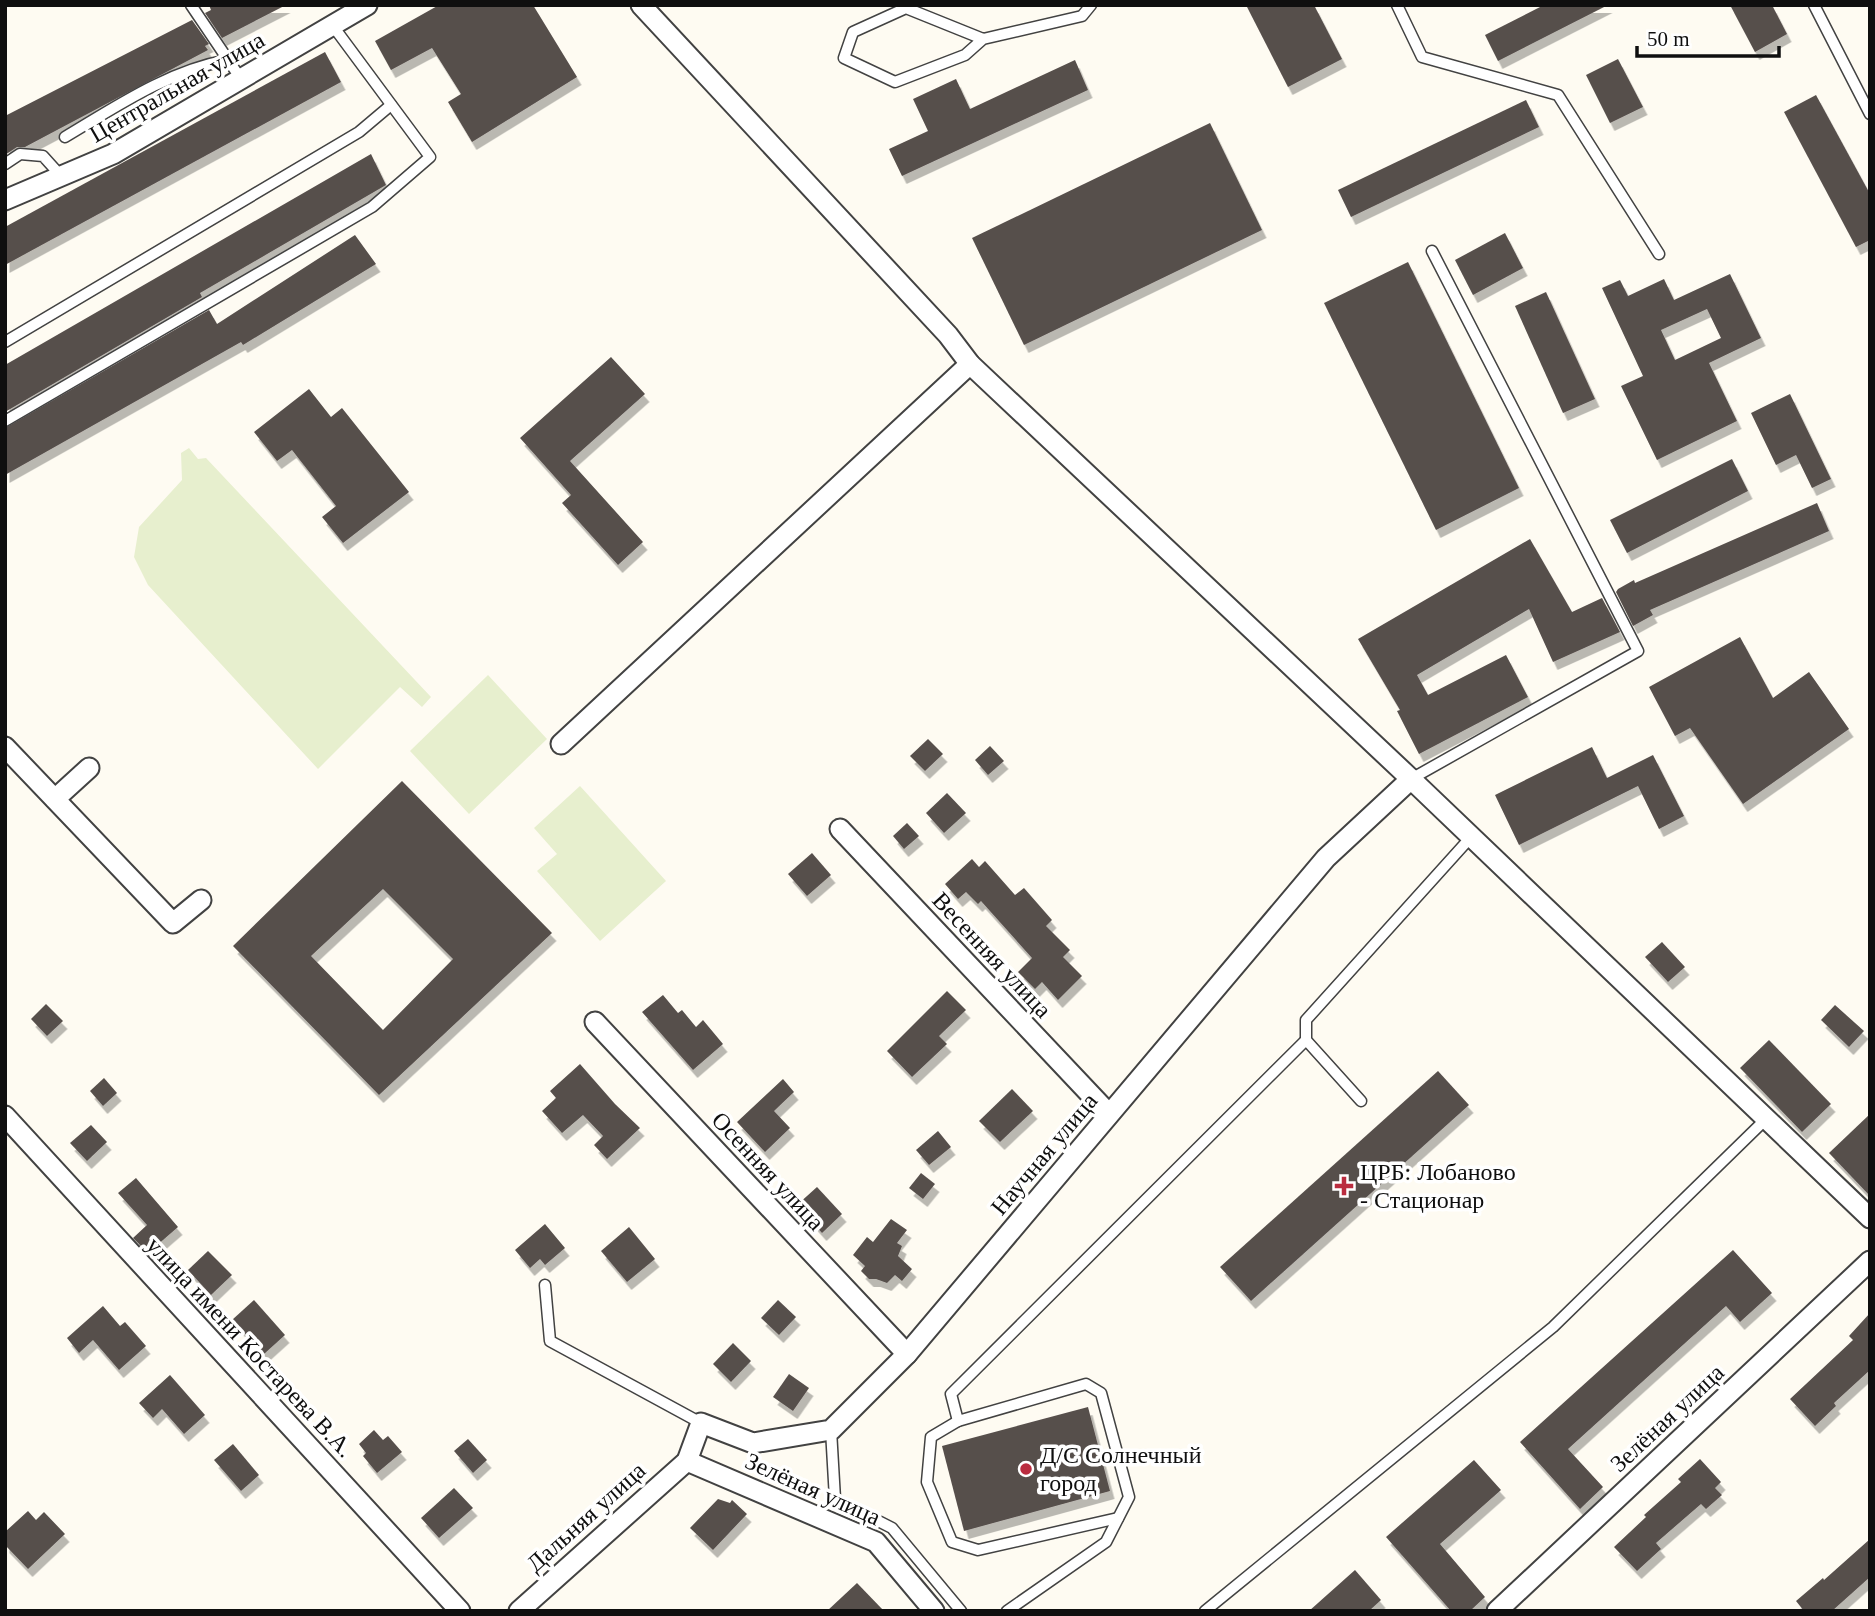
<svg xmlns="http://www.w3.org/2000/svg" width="1875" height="1616" font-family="'Times New Roman',serif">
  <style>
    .pitch { fill: #e7efce }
    .building { fill: #574f4c; fill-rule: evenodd; filter: url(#shadow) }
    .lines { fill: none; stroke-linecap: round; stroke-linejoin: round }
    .lane-casing { stroke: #424242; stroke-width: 13 }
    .street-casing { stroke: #424242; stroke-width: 23 }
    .lane { stroke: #fff; stroke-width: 10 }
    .street { stroke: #fff; stroke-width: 19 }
    .poi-dot { fill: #ba2c3f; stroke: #fff; stroke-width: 2.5 }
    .labels { text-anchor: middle; stroke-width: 7; stroke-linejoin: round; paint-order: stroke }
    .street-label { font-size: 24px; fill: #0f0f0f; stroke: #fff }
    .poi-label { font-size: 24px; fill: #0f0f0f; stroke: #fff; text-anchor: start }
  </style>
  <defs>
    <filter id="shadow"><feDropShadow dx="4.5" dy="8" stdDeviation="0" flood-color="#0004"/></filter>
  </defs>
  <rect width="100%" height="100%" fill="#fefbf2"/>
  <!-- pitch -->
  <g class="pitch">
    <path d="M189,448L198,459L206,458L431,697L422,707L400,687L318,769L148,585L134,557L139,527L182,480L181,453Z"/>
    <path d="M488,675L547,739L469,814L410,751Z"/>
    <path d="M580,786L666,881L600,941L537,871L557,854L534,828Z"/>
  </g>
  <!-- building -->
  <g class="building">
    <path d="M209,5H286L222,38L205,13L211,10Z"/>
    <path d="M439,5H533L577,77L472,142L448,102L461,94L432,48L391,70L375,41Z"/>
    <path d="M1246,5H1314L1342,59L1288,87Z"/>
    <path d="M1544,5H1608L1498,61L1485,35Z"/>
    <path d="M1730,5H1772L1787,34L1755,52Z"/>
    <path d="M192,20L209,44L205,46L208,50L25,147H17L5,155V116Z"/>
    <path d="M325,52L341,82L5,265V227Z"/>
    <path d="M1618,59L1643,107L1610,123L1586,75Z"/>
    <path d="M1075,60L1088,90L902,176L889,149L928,131L913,99L956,79L970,109Z"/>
    <path d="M1816,95L1870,194V240L1856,247L1784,112Z"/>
    <path d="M1526,100L1539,127L1351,217L1338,190Z"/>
    <path d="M1210,123L1262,230L1024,345L972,238Z"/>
    <path d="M371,154L386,185L200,293L202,297L5,412V365Z"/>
    <path d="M1505,233L1523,268L1473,295L1455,260Z"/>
    <path d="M355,235L376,264L243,345L241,342L5,475V428L209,310L217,324Z"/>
    <path d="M1408,262L1519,488L1436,530L1324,303Z"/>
    <path d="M1730,274L1761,338L1709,363L1737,421L1657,460L1621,386L1643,376L1602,288L1620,280L1628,296L1664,279L1674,300ZM1707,309L1721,338L1675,360L1661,330Z"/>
    <path d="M1546,292L1595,399L1563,413L1515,306Z"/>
    <path d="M611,357L645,394L570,461L643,542L618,565L562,503L571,495L520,438Z"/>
    <path d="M309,389L331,417L342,408L409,492L343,543L322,517L336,506L292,450L277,461L254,432Z"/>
    <path d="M1790,394L1831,479L1812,488L1796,455L1776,465L1751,413Z"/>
    <path d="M1732,459L1748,491L1627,553L1610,520Z"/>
    <path d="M1817,503L1829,531L1650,610L1653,615L1633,626L1616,592L1618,589L1634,580L1635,583Z"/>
    <path d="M1530,539L1572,612L1602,598L1620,632L1553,662L1529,609L1417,675L1428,695L1506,655L1528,697L1419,754L1397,711L1400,710L1358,639Z"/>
    <path d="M1740,637L1773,698L1809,672L1849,729L1743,804L1690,728L1675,736L1649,687Z"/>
    <path d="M928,739L943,754L925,771L910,756Z"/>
    <path d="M990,746L1004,761L988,775L975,760Z"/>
    <path d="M1592,747L1607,778L1653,755L1684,816L1659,829L1638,786L1519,845L1495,795Z"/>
    <path d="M402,781L552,933L379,1095L233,946ZM383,889L453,959L383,1030L311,956Z"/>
    <path d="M947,793L966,813L944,833L926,813Z"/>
    <path d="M907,823L919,836L904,849L893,836Z"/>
    <path d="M812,853L831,875L807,896L788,874Z"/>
    <path d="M972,859L979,867L985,861L1015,895L1024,888L1052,920L1046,926L1070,950L1063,957L1082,976L1058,1000L1042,982L1035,989L1018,972L1032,958L981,901L978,904L966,892L958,899L945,884Z"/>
    <path d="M1662,942L1685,967L1668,982L1645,957Z"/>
    <path d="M947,991L966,1010L939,1036L947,1044L912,1077L887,1051Z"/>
    <path d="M663,995L678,1013L682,1010L696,1027L703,1020L723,1044L693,1070L642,1012Z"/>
    <path d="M46,1004L63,1021L47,1036L31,1019Z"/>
    <path d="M1835,1005L1864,1031L1849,1047L1821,1020Z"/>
    <path d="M1769,1040L1831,1104L1802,1132L1740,1068Z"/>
    <path d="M580,1064L615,1104L640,1128L607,1159L594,1145L603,1136L583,1115L562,1133L542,1111L556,1098L550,1091Z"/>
    <path d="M1438,1071L1469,1105L1251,1301L1220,1267Z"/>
    <path d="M104,1078L117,1093L103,1106L90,1091Z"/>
    <path d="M783,1079L794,1092L774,1111L790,1128L765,1152L737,1122Z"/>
    <path d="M1012,1089L1033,1111L1000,1142L979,1121Z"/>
    <path d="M1870,1114V1196L1829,1153Z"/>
    <path d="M91,1125L107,1142L87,1161L70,1143Z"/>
    <path d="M938,1131L951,1147L929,1165L916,1150Z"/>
    <path d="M921,1173L935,1184L923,1199L909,1188Z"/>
    <path d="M136,1178L178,1227L148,1253L133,1238L147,1225L118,1193Z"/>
    <path d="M817,1187L842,1214L822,1233L797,1205Z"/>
    <path d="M891,1219L907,1230L897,1243L902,1246L898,1256L912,1269L902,1281L895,1275L887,1283L876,1279H869L861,1271L865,1266L853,1255L867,1237L873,1242Z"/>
    <path d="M545,1224L565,1248L545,1265L540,1259L530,1268L515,1250Z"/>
    <path d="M629,1227L655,1259L627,1282L601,1251Z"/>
    <path d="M1733,1250L1772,1293L1740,1322L1726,1306L1568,1449L1603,1487L1580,1509L1520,1442Z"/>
    <path d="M208,1251L232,1275L211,1295L188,1270Z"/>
    <path d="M254,1300L285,1335L264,1354L232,1320Z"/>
    <path d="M778,1300L796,1317L779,1335L761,1318Z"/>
    <path d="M103,1306L120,1326L125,1322L146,1346L119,1370L93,1340L79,1353L67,1338Z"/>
    <path d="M1870,1313V1370L1834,1403L1836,1406L1815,1426L1790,1399L1853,1340L1849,1336Z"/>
    <path d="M733,1343L751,1361L731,1382L713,1364Z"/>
    <path d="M789,1374L809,1388L793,1411L773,1397Z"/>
    <path d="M170,1375L205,1415L184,1434L162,1409L153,1418L139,1403Z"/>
    <path d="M1088,1407L1110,1491L964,1531L942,1446Z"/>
    <path d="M374,1430L383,1440L388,1436L402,1452L377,1473L363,1456L366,1453L359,1444Z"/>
    <path d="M468,1439L487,1460L473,1473L454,1451Z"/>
    <path d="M233,1444L259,1475L241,1491L214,1460Z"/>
    <path d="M1700,1459L1721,1482L1715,1488L1722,1495L1706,1509L1701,1504L1656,1543L1661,1549L1637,1571L1614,1547L1646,1517L1644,1515L1681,1482L1678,1479Z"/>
    <path d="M1474,1460L1501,1490L1440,1544L1485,1597L1470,1611H1451L1386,1537Z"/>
    <path d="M454,1488L473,1508L439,1538L421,1518Z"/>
    <path d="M718,1499L730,1503L732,1500L747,1514L713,1550L690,1528Z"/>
    <path d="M28,1511L36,1520L44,1512L65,1534L28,1569L5,1545V1532Z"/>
    <path d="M1870,1539V1577L1832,1611H1804L1796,1601L1823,1578L1824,1580Z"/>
    <path d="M1355,1570L1381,1600L1369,1611H1309Z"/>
    <path d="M857,1583L884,1611H827Z"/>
  </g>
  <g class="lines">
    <defs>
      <g id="lane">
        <path d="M191,5L241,79"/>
        <path d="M1397,5L1422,57L1558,95L1659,254"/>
        <path d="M1814,5L1870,114"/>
        <path d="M983,39L906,8L853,32L844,58L895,82L965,55L983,39L1082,16L1091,5"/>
        <path d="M65,137C117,106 168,71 228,60"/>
        <path d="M5,164L20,154L43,156L61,176"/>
        <path d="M5,342L359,132L391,105"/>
        <path d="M5,421L372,207L430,157L333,26"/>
        <path d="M1411,779L1638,651L1432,251"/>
        <path d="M1361,1101L1306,1040V1020L1471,837"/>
        <path d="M545,1285L550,1341L701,1423"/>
        <path d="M958,1421L931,1437L927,1482L952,1542L978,1550L1118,1518"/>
        <path d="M831,1430L835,1499L892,1528L961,1611"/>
        <path d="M1007,1611L1106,1542L1129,1497L1101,1393L1086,1384L958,1421L951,1394L1306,1040"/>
        <path d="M1205,1611L1553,1327L1766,1119"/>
      </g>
      <g id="street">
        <path d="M641,5L948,335L970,364L1411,779L1870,1218"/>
        <path d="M5,200L113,154L367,5"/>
        <path d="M561,744L970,364"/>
        <path d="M5,747L173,923L201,900"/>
        <path d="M55,799L89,768"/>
        <path d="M840,829L1109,1114"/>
        <path d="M595,1022L907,1354"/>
        <path d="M5,1116L460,1611"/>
        <path d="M687,1461L876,1542L934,1611"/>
        <path d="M519,1611L687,1461L701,1423L753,1443L831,1430L907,1354L1326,858L1411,779"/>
        <path d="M1497,1611L1870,1261"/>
      </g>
    </defs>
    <!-- lane casing -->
    <use href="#lane" class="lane-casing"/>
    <!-- street casing -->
    <use href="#street" class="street-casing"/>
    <!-- lane -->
    <use href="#lane" class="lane"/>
    <!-- street -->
    <use href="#street" class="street"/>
  </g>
  <!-- markers -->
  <g class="poi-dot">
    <path d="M1340.5 1175.5h7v7h7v7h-7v7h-7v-7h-7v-7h7z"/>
    <circle cx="1026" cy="1469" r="7"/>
  </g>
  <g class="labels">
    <!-- street labels -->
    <g class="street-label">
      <text transform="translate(177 87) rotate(-30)" y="8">Центральная улица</text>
      <text transform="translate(992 955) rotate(47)" y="8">Весенняя улица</text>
      <text transform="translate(1044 1154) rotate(-50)" y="8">Научная улица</text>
      <text transform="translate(768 1171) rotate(47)" y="8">Осенняя улица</text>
      <text transform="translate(250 1347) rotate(47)" y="8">улица имени Костарева В.А.</text>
      <text transform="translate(1667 1418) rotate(-43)" y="8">Зелёная улица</text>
      <text transform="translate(813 1489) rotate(24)" y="8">Зелёная улица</text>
      <text transform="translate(586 1517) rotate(-42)" y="8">Дальняя улица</text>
    </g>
    <!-- poi labels -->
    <g class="poi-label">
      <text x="1360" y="1180">ЦРБ: Лобаново<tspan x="1360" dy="28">- Стационар</tspan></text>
      <text x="1040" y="1463">Д/С Солнечный<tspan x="1040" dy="28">город</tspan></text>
    </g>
  </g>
  <!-- border -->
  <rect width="1875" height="1616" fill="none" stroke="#0f0f0f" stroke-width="14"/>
  <!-- scale -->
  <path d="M1637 46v10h142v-10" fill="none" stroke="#0f0f0f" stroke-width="3.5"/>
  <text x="1647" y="46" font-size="21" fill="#0f0f0f" stroke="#ffffff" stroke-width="5" paint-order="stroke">50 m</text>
</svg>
